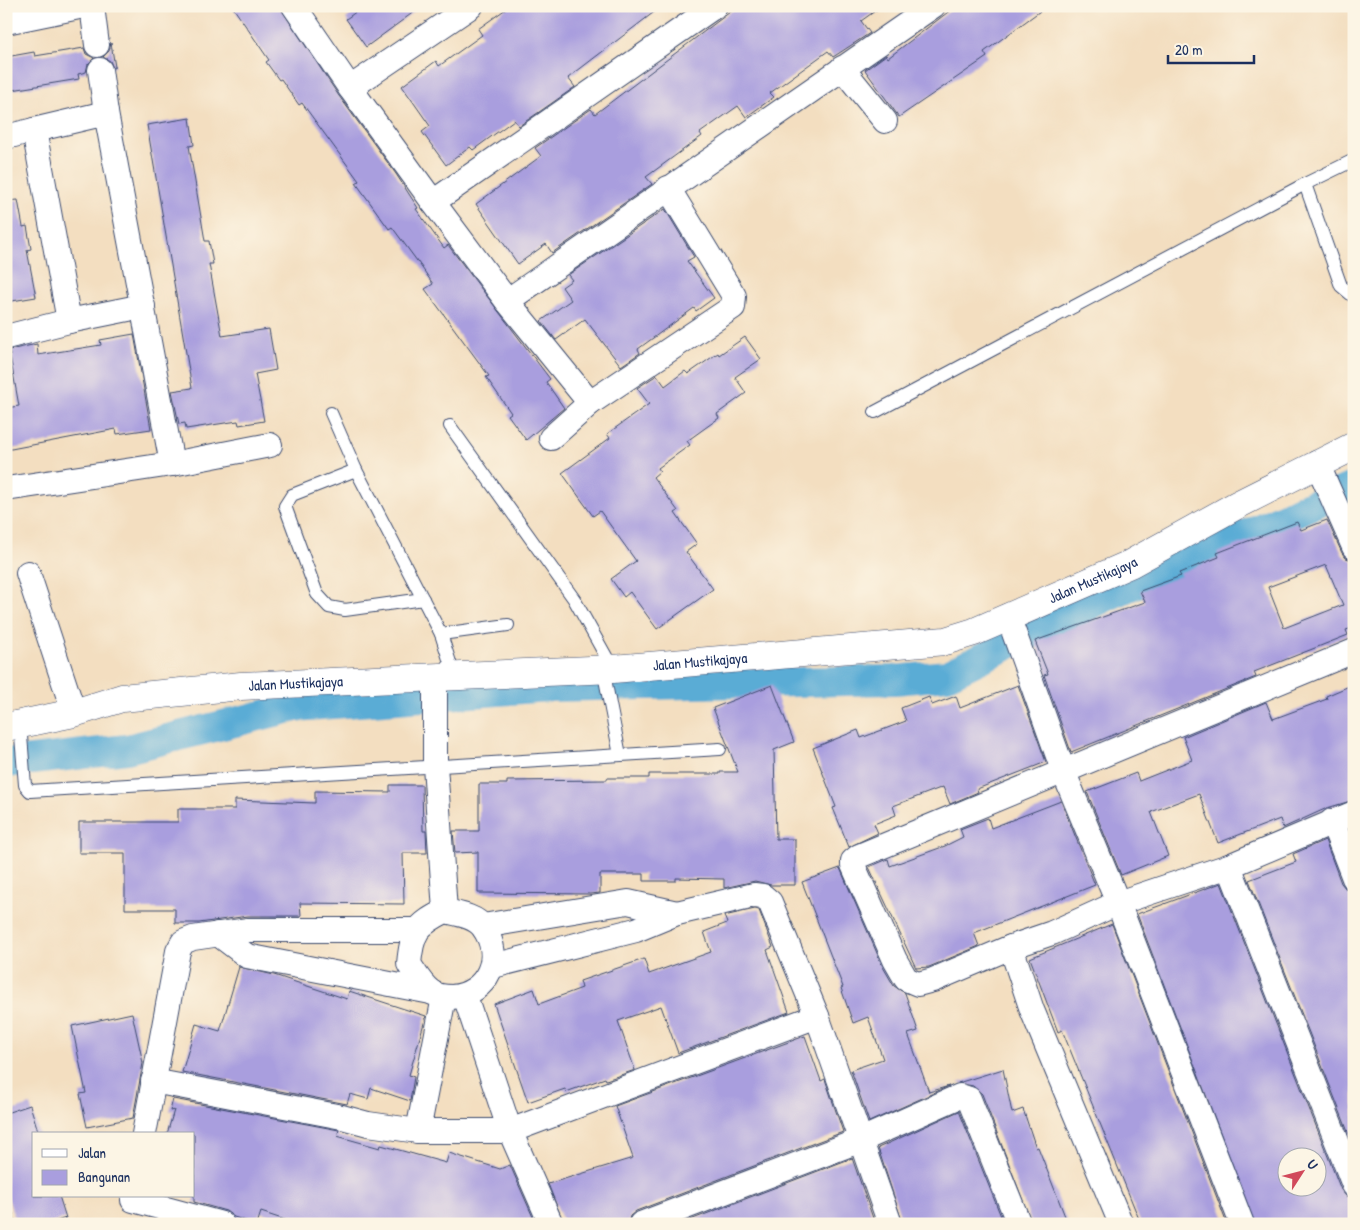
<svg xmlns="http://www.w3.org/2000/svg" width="1360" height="1230" font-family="'Patrick Hand',sans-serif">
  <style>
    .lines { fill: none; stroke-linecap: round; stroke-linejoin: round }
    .canal { stroke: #5aacd5; stroke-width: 30 }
    .building { fill: #a99ede; fill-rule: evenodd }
    .service-casing { stroke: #3b496d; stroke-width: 14 }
    .minor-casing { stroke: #3b496d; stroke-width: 26 }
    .secondary-casing { stroke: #3b496d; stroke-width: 29 }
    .service { stroke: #fff; stroke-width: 12 }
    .minor { stroke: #fff; stroke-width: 24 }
    .secondary { stroke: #fff; stroke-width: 28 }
    .labels { text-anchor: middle; stroke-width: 5; stroke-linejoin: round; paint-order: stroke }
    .street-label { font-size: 15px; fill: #1b2f5e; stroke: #fcf5e5 }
  </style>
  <rect width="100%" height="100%" fill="#fcf5e5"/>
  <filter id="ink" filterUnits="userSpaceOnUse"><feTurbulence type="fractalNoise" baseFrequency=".02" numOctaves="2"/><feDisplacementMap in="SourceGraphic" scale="10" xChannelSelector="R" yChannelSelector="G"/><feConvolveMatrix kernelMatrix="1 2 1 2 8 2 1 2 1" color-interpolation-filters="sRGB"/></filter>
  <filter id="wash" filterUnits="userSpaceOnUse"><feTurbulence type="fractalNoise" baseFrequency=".0096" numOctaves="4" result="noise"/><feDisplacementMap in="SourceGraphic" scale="20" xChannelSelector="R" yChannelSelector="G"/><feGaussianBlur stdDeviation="1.12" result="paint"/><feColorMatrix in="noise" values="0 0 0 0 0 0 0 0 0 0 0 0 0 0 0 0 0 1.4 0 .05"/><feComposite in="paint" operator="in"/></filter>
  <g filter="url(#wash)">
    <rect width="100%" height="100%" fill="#f3dec0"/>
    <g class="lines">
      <!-- canal -->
      <path class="canal" d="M6,763L127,749L295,707L548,687L895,680L947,675L1108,596L1354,486"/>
    </g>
    <g id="blocks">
      <!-- building -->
      <g class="building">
        <path d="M232,6H279L339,96L396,174L418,208L416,209L444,248L448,245L550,379L546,382L564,408L526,440L508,415L511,413L486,377L489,376L425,289L433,284L420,265L392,227L389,229L356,183L359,181L302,103L299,105L281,79L279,80L266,62L269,60Z"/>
        <path d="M364,6H422L366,47L346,19Z"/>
        <path d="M510,6H662L568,78L575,87L519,126L514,120L473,150L470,147L446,165L422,132L430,126L402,86L436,61L439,66L482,35L478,29Z"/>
        <path d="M738,6H882L861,21L870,33L833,57L828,51L770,93L774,97L746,117L738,106L700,133L702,136L646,177L652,184L552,253L546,244L518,264L476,204L541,156L535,148L591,109L595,114Z"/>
        <path d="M956,6H1047L984,52L987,57L899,117L865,70L886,55L888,58Z"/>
        <path d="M111,43L115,67L113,68L110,61L103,57L109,51Z"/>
        <path d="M84,48L86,54L94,58L88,64L86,72L78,74L79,79L6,91V57L34,52L35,56Z"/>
        <path d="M190,118L194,145L189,146L205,241H209L213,264H209L222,336L269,329L276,370L255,374L264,421L239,425L238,421L186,429L185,423L179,424L172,391L192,388L147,125Z"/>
        <path d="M18,200L23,227L27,226L31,249L27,250L36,297L6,302V201Z"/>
        <path d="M665,209L694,257L687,261L714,298L696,311L694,308L638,349L640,353L621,366L585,319L556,340L541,321L571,300L562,287L572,280L568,275Z"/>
        <path d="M134,334L151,429L117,434L116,429L6,450V408L19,406L9,350L37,344L38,355L101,345L100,340Z"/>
        <path d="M745,337L761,359L735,377L746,393L717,414L719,418L687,441L690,445L658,468L660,471L653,477L678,511L675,513L697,544L686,552L713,589L657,629L630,592L624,597L611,579L636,561L600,511L593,516L562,473L610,438L607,434L649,404L637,388L657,375L665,386L685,371L688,374L718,353L719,355Z"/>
        <path d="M1327,520L1342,553L1346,558L1354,561V630L1352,628L1346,630L1348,635L1254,672L1256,677L1071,752L1044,675L1048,674L1035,641L1145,602L1140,591L1181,576L1179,573L1219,557L1217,553L1297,522L1301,530ZM1326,565L1343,605L1284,628L1268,587Z"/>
        <path d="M1354,684V800L1327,808L1283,828L1280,819L1218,843L1199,794L1151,812L1168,856L1121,875L1087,792L1136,773L1139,781L1192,760L1183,737L1266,702L1273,719L1327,699L1326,696Z"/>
        <path d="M772,685L794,742L774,750L776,839H795V885H771L755,881L724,888V879L676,878V881H644V874H600V893L590,894L478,893V852L455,853L453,831H479V784H507V781L607,780V778H649V774H720V772H738L713,708Z"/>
        <path d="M1018,685L1046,762L977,789L978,792L950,804L943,787L893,806L896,815L874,824L878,833L849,847L833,808L836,807L813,748L858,730L861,738L906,721L901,708L929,697L932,705L956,696L960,708Z"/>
        <path d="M390,785H422L423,831H426L427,853H403L404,904L300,903L301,916H248L199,923H175V909H125V853H79V822H178V809H235V800L315,803V791L390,792Z"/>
        <path d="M1061,801L1095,885L974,933L979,946L929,967L916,968L869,867L888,859L890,866L945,846L963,837L960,829L988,818L991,828Z"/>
        <path d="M1325,840L1341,883L1346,889L1354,891V1147L1249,880L1296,862L1293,854Z"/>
        <path d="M840,868L883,967L894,986L905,993L918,1031L908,1034L929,1092L949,1086L869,1122L851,1070L883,1059L868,1017L853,1023L841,988L843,987L802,882Z"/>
        <path d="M1221,883L1341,1190L1346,1196L1354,1198V1224H1255L1137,914ZM1288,1158H1318V1188H1288Z"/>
        <path d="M755,909L759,910L773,947L767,950L789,1012L678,1053L661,1006L618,1021L635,1070L606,1080L605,1078L566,1092L565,1089L528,1102L494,1004L534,989L539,1004L582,988L580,981L644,959L649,974L711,952L704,932L727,923L724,916Z"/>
        <path d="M1112,924L1227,1224H1141L1062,1030L1058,1032L1030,958Z"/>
        <path d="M239,967L274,975L347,999L349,991L426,1016L409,1075L414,1077L410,1101L371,1088L368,1099L350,1094L347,1104L182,1072L196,1024L220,1031Z"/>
        <path d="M132,1013L143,1063L133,1118L87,1127L80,1094L86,1093L72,1026Z"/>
        <path d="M805,1036L821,1081L825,1079L843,1132L636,1211L630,1216L628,1224H564L548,1184L633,1158L615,1106Z"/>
        <path d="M1003,1069L1012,1113L1023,1109L1036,1148L1038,1147L1068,1224H1032L982,1094L973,1086L958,1083Z"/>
        <path d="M173,1099L339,1130L337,1136L380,1148L381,1145L446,1163L449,1153L500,1169L510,1165L536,1224H297L261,1212L257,1224H255L234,1217L226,1211L194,1202V1134H167L174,1110L170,1111Z"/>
        <path d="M30,1105L39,1134H34V1196H59L66,1218L47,1224H16L6,1191V1113Z"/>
        <path d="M959,1111L1004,1224H903L878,1148Z"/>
        <path d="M852,1158L875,1224H680Z"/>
      </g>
    </g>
  </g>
  <g filter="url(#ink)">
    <use href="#blocks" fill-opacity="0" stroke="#3b496d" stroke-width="1"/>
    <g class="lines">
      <defs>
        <g id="service">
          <path d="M1354,160L1305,184L1341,286L1354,297"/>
          <path d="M875,412L1305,184"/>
          <path d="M331,413L356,470L441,634L454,675"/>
          <path d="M450,426L574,599L613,669"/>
          <path d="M356,470L292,495L285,506L317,594L329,607L345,610L423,599"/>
          <path d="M441,634L508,625"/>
          <path d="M603,669L620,755"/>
          <path d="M14,726L21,736L25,785L30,791L720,749"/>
        </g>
        <g id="minor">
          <path d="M92,6L97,45"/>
          <path d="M294,6L350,88L433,202L507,301L590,403L733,307L734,296L668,188"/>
          <path d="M6,22L84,6"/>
          <path d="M842,68L885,121"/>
          <path d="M350,88L471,6"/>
          <path d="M106,113L34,130L69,321L143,306"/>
          <path d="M6,137L34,130"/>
          <path d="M433,202L715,6"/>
          <path d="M507,301L933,6"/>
          <path d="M6,337L69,321"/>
          <path d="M551,438L590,403"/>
          <path d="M1317,463L1354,547"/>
          <path d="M172,464L270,445"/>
          <path d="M6,489L172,464L106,113L100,70"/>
          <path d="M28,573L74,713"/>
          <path d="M1008,616L1064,773L1118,903L1242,1224"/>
          <path d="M435,676V765L445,911"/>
          <path d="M1332,821L1354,878"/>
          <path d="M1229,866L1354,1185"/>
          <path d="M445,911C458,914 475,916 483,927C505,957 487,994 452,997C445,997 436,996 430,991C421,984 415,973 409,964C412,932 417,925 445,911Z"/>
          <path d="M483,926L628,902L677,913"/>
          <path d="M218,934L247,956L431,992"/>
          <path d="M1011,947L933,980L918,984L906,979L895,960L853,865V861L859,856L1354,651"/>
          <path d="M493,966L636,930L677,913L754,895L763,896L770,902L817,1016L890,1224"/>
          <path d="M465,996L510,1131L551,1224"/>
          <path d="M153,1081L342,1117L368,1124L418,1131H510L817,1016"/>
          <path d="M418,1131L444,997"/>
          <path d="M144,1134L178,951L183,942L193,938L248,930H416"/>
          <path d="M134,1196L133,1200L222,1224"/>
          <path d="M641,1224L861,1140L960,1096L969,1099L1019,1224"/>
          <path d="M1121,1224L1032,1010L1011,947L1052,933L1118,903L1229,866L1354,813"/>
        </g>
        <g id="secondary">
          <path id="s1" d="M6,727L74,713L122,698L241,686L613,669L945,641L974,632L1130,564L1237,505L1354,446"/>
        </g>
      </defs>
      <!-- service casing -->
      <use href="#service" class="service-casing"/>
      <!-- minor casing -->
      <use href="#minor" class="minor-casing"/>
      <!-- secondary casing -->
      <use href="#secondary" class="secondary-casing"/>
      <!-- service -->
      <use href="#service" class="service"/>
      <!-- minor -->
      <use href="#minor" class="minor"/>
      <!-- secondary -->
      <use href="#secondary" class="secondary"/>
    </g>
  </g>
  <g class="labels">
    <!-- street labels -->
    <g class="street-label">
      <text dy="5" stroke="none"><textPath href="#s1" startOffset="1105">Jalan Mustikajaya</textPath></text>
      <text dy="5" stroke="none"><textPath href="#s1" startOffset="699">Jalan Mustikajaya</textPath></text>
      <text dy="5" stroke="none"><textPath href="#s1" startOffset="294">Jalan Mustikajaya</textPath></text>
    </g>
  </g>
  <!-- margin -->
  <rect width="1360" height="1230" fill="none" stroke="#fcf5e5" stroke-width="25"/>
  <!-- legend -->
  <rect x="32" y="1132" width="162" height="65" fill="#fcf5e5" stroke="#a2a6af"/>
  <rect x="42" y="1149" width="25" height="8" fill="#ffffff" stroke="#a2a6af"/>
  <text x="78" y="1158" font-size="15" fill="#1b2f5e">Jalan</text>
  <rect x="42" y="1170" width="25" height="15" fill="#a99ede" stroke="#a2a6af"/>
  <text x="78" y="1182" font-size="15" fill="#1b2f5e">Bangunan</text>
  <!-- north arrow -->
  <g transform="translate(1302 1172) rotate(54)"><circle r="24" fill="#fcf5e5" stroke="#a2a6af"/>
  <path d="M0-4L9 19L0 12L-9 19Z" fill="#d1495b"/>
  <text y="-8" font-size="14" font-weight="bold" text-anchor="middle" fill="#1b2f5e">U</text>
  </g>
  <!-- scale -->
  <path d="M1168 55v8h86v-8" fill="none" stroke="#1b2f5e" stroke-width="2.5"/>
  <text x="1175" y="55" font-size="15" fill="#1b2f5e" stroke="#fcf5e5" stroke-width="4" paint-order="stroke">20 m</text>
</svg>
